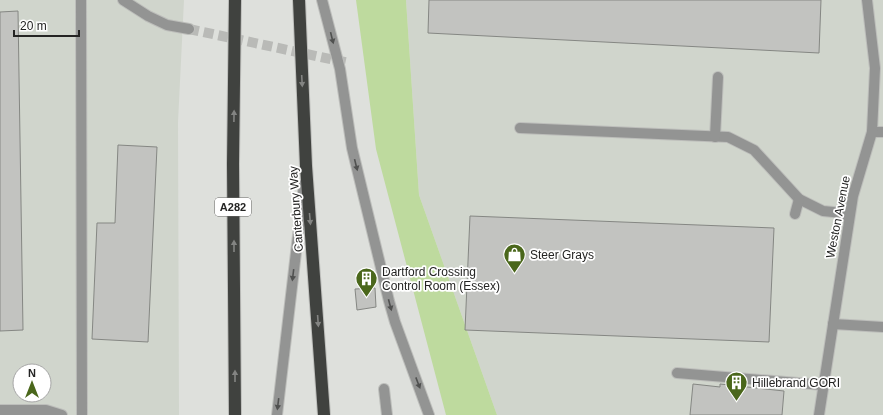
<svg xmlns="http://www.w3.org/2000/svg" width="883" height="415" font-family="Arial,sans-serif">
  <style>
    .built { fill: #d0d5cc; fill-rule: evenodd }
    .green { fill: #beda9e }
    .building { fill: #c2c3c0; stroke: #858783 }
    .lines { fill: none; stroke-linecap: round; stroke-linejoin: round }
    .minor-tunnel { stroke: #b9bab7; stroke-width: 10; stroke-dasharray: 10 5; stroke-linecap: butt }
    .minor-casing { stroke: #bdbebb; stroke-width: 12 }
    .highway-casing { stroke: #bdbebb; stroke-width: 14 }
    .minor { stroke: #939493; stroke-width: 10 }
    .highway { stroke: #40423f; stroke-width: 12 }
    .oneway { fill: #505150 }
    .oneway2 { fill: #838482 }
    .labels { text-anchor: middle; stroke-width: 3.5; stroke-linejoin: round; paint-order: stroke }
    .shield { fill: #fff; stroke: #666665; stroke-width: 1 }
    .shield-label { font-size: 11px; font-weight: bold; fill: #242423 }
    .street-label { font-size: 12px; fill: #242423; stroke: #fff }
    .poi-label { font-size: 12px; fill: #242423; stroke: #fff; text-anchor: start }
  </style>
  <rect width="100%" height="100%" fill="#dee0dc"/>
  <!-- built -->
  <g class="built">
    <path d="M0,0H184L178,122L179,415H0ZM20,371H44V395H20Z"/>
    <path d="M406,0H883V415H497L419,195Z"/>
  </g>
  <!-- green -->
  <path class="green" d="M356,0H406L419,195L497,415H446L376,149Z"/>
  <!-- building -->
  <g class="building">
    <path d="M429,0H821L819,53L428,33Z"/>
    <path d="M18,11L23,330L0,331V12Z"/>
    <path d="M118,145L157,147L148,342L92,339L97,223H115Z"/>
    <path d="M470,216L774,228L769,342L465,330Z"/>
    <path d="M375,288L376,307L357,310L355,289Z"/>
    <path d="M693,384L720,387V384L784,391L782,415H690Z"/>
  </g>
  <g class="lines">
    <!-- minor-tunnel -->
    <path class="minor-tunnel" d="M189,29L349,63"/>
    <defs>
      <g id="minor">
        <path d="M81,0L82,415"/>
        <path d="M123,0L148,16L167,25L189,29"/>
        <path d="M322,0L340,69L352,148L389,301L395,322L429,415"/>
        <path d="M520,128L728,137L754,150L799,199L823,211L843,213L849,217"/>
        <path d="M872,132H883"/>
        <path d="M715,137L718,77"/>
        <path d="M795,214L799,199"/>
        <path d="M833,324L883,327"/>
        <path d="M677,373L823,385"/>
        <path d="M384,389L387,415"/>
        <path d="M0,410H46L62,415"/>
        <path d="M277,415L304,184"/>
        <path d="M819,415L853,196L872,132L875,68L867,0"/>
      </g>
      <g id="highway">
        <path d="M235,0L233,164L235,415"/>
        <path d="M299,0L306,166L324,415"/>
      </g>
    </defs>
    <!-- minor casing -->
    <use href="#minor" class="minor-casing"/>
    <!-- highway casing -->
    <use href="#highway" class="highway-casing"/>
    <!-- minor -->
    <use href="#minor" class="minor"/>
    <!-- highway -->
    <use href="#highway" class="highway"/>
  </g>
  <!-- one-way arrows -->
  <defs><path id="oneway-solid" d="M-6-.8H1V-3.2L6.5 0L1 3.2V.8H-6Z"/></defs>
  <g class="oneway">
    <use href="#oneway-solid" transform="translate(332 38) rotate(76)"/>
    <use href="#oneway-solid" transform="translate(356 165) rotate(76)"/>
    <use href="#oneway-solid" transform="translate(293 275) rotate(97)"/>
    <use href="#oneway-solid" transform="translate(390 305) rotate(75)"/>
    <use href="#oneway-solid" transform="translate(418 383) rotate(69)"/>
    <use href="#oneway-solid" transform="translate(278 404) rotate(97)"/>
  </g>
  <g class="oneway2">
    <use href="#oneway-solid" transform="translate(302 81) rotate(87)"/>
    <use href="#oneway-solid" transform="translate(234 116) rotate(-89)"/>
    <use href="#oneway-solid" transform="translate(310 219) rotate(85)"/>
    <use href="#oneway-solid" transform="translate(234 246) rotate(-90)"/>
    <use href="#oneway-solid" transform="translate(318 321) rotate(86)"/>
    <use href="#oneway-solid" transform="translate(235 376) rotate(-90)"/>
  </g>
  <!-- icons -->
  <defs>
    <symbol id="shop-pin" viewBox="-11 -11 22 30"><path d="M0 17L-7.5 6A9.5 9.5 0 1 1 7.5 6Z" fill="#4a671b" stroke="#fff"/><path d="M-5-2.5h2.3a2.7 3.5 0 0 1 5.4 0H5L5.5 6h-11ZM-1.5-2.5h3a1.5 2.3 0 0 0-3 0Z" fill="#fff"/></symbol>
    <symbol id="building-pin" viewBox="-11 -11 22 30"><path d="M0 17L-7.5 6A9.5 9.5 0 1 1 7.5 6Z" fill="#4a671b" stroke="#fff"/><path d="M-4-6H4V6H1V3H-1V6H-4ZM-2.5-4.3h1.7v1.8h-1.7ZM.8-4.3h1.7v1.8H.8ZM-2.5-1h1.7V.8h-1.7ZM.8-1h1.7V.8H.8Z" fill="#fff"/></symbol>
  </defs>
  <g fill-rule="evenodd">
    <use href="#shop-pin" x="502" y="242" width="25" height="34"/>
    <use href="#building-pin" x="354" y="266" width="25" height="34"/>
    <use href="#building-pin" x="724" y="370" width="25" height="34"/>
  </g>
  <g class="labels">
    <!-- shield labels -->
    <rect class="shield" x="215" y="198" width="36" height="18" rx="3"/>
    <g class="shield-label">
      <text x="233" y="211">A282</text>
    </g>
    <!-- street labels -->
    <g class="street-label">
      <text transform="translate(296 209) rotate(-94)" y="4">Canterbury Way</text>
      <text transform="translate(838 217) rotate(-79)" y="4">Weston Avenue</text>
    </g>
    <!-- poi labels -->
    <g class="poi-label">
      <text x="530" y="259">Steer Grays</text>
      <text x="382" y="276">Dartford Crossing<tspan x="382" dy="14">Control Room (Essex)</tspan></text>
      <text x="752" y="387">Hillebrand GORI</text>
    </g>
  </g>
  <!-- north arrow -->
  <g transform="translate(32 383)"><circle r="19" fill="#ffffff" stroke="#a7a7a7"/>
  <path d="M0-3L7 15L0 10L-7 15Z" fill="#4a671b"/>
  <text y="-6" font-size="11" font-weight="bold" text-anchor="middle" fill="#242423">N</text>
  </g>
  <!-- scale -->
  <path d="M14 30v6h65v-6" fill="none" stroke="#242423" stroke-width="2"/>
  <text x="20" y="30" font-size="12" fill="#242423" stroke="#ffffff" stroke-width="3" paint-order="stroke">20 m</text>
</svg>
